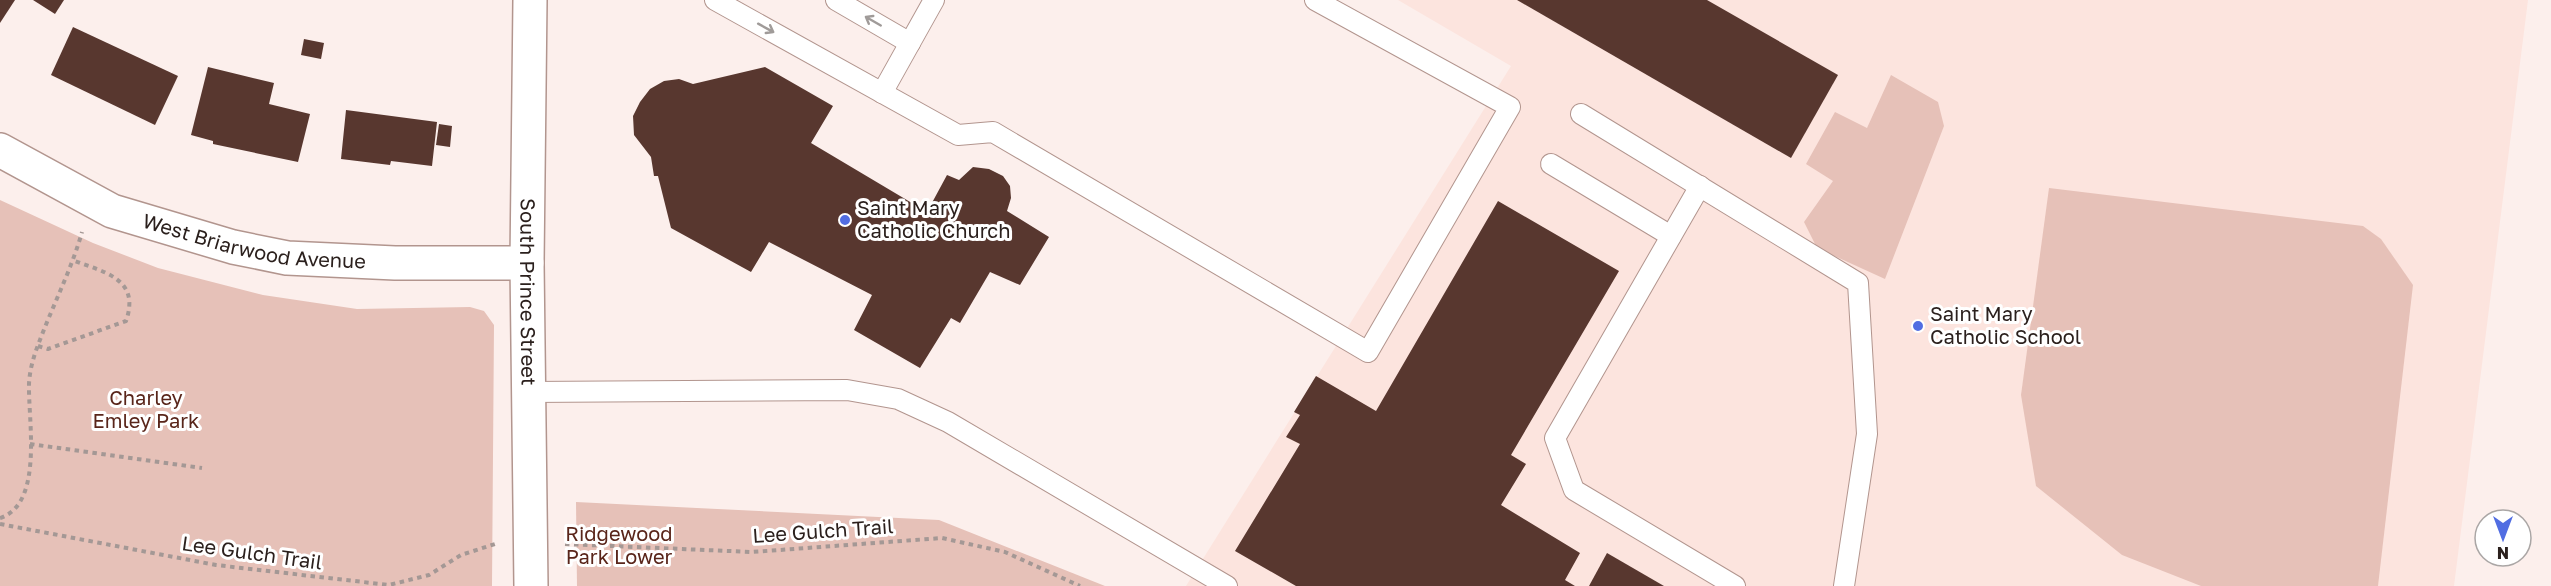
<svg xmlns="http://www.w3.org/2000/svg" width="2551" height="586" font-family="'Golos Text',sans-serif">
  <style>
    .built { fill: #fce4de }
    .green { fill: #e6c1b8 }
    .building { fill: #58372f }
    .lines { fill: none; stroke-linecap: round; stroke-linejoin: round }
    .service-casing { stroke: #b2958e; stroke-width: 22 }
    .minor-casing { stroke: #b2958e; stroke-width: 36 }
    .tertiary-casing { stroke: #b2958e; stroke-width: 36 }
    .path { stroke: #a49895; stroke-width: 4; stroke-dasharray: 4.5 4.5; stroke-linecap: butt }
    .service { stroke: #fff; stroke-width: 20 }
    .minor { stroke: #fff; stroke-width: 33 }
    .tertiary { stroke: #fff; stroke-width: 33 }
    .oneway { stroke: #a09b99 }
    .poi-dot { fill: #516de2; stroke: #fff; stroke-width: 2 }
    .labels { text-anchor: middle; stroke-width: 6; stroke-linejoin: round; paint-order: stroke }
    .poi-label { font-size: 20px; fill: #2b201d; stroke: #fff; text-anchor: start }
    .street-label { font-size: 20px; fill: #2b201d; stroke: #fff }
    .park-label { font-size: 20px; fill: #59251a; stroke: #fff }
  </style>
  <rect width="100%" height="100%" fill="#fcefec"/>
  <!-- built -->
  <path class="built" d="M1398,0H2528L2454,586H1186L1511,66Z"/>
  <!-- green -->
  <g class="green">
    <path d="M1891,75L1938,102L1944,126L1885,279L1817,248L1804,222L1833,181L1806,164L1835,112L1867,128Z"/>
    <path d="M2049,188L2363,226L2381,239L2413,285L2378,586H2201L2122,555L2036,486L2021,395Z"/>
    <path d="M0,200L93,243L158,268L263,295L357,309L470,307L484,311L494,325L492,586H0Z"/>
    <path d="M576,502L939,520L1105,586H577Z"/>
  </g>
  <!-- building -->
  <g class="building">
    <path d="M0,0H15L0,23Z"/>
    <path d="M33,0H64L55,14Z"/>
    <path d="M1517,0H1707L1838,75L1791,158Z"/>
    <path d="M73,27L178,76L155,125L51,75Z"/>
    <path d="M304,39L324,43L321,59L301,55Z"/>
    <path d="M208,67L274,83L269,104L310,114L298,162L213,144V141L191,135Z"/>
    <path d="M765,67L833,106L811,143L927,212L947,175L959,180L973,167L989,169L1003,176L1010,186L1011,198L1007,211L1049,237L1020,285L990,272L960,323L951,318L920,368L854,330L872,295L769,242L751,272L671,228L658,176H654L651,157L634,135L633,116L640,102L650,89L664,81L679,79L693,84Z"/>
    <path d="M346,110L437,122L432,166L391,161L390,165L341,159Z"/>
    <path d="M439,124L452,126L450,147L436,145Z"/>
    <path d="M1498,201L1619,271L1511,455L1526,464L1501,505L1580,553L1565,580L1575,586H1296L1235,551L1300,444L1286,437L1300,415L1294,412L1316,376L1376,411Z"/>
    <path d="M1607,553L1664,586H1589Z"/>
  </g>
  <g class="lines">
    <defs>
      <g id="service">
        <path d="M715,0L958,135L993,132L1368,352L1510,107L1315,0"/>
        <path d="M836,0L910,43"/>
        <path d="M882,93L934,0"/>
        <path d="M1581,114L1858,283L1867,434L1844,586"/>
        <path d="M1551,164L1671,236"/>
        <path d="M1700,186L1555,438L1574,490L1735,586"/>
        <path d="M529,392L847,390L898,399L948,422L1227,586"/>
      </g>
      <g id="minor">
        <path id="s1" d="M0,150L112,211L233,247L287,258L395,263H527"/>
      </g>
      <g id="tertiary">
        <path id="s2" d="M530,0L527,263L531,586"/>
      </g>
    </defs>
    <!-- service casing -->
    <use href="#service" class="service-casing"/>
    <!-- minor casing -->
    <use href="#minor" class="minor-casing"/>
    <!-- tertiary casing -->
    <use href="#tertiary" class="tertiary-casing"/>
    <!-- path -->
    <g class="path">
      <path d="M38,346L48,349L126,321C141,278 103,272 72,260"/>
      <path d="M30,444L202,468"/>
      <path d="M0,518C44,504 28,420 29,384C30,363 38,345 45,327C58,295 73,264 82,232"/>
      <path d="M0,524L216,565L389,585L429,575L461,555L498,543"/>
      <path d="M565,544L752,552L942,538L1005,552L1080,586"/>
    </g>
    <!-- service -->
    <use href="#service" class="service"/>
    <!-- minor -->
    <use href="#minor" class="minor"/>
    <!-- tertiary -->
    <use href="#tertiary" class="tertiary"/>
  </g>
  <!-- one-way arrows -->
  <defs><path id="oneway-shaft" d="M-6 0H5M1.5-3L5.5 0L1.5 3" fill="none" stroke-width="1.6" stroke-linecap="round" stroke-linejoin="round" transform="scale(1.5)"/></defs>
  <g class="oneway">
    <use href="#oneway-shaft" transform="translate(873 21) rotate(-150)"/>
    <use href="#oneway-shaft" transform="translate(766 28) rotate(29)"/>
  </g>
  <!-- markers -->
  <g class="poi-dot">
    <circle cx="845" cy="220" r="6"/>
    <circle cx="1918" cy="326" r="6"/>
  </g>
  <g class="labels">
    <!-- poi labels -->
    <g class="poi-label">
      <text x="857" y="215">Saint Mary<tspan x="857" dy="23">Catholic Church</tspan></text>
      <text x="1930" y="321">Saint Mary<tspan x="1930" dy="23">Catholic School</tspan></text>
    </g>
    <!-- street labels -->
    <g class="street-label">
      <text dy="7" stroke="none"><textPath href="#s1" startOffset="274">West Briarwood Avenue</textPath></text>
      <text dy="7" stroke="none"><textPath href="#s2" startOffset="292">South Prince Street</textPath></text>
      <text transform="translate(823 531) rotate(-4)" y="7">Lee Gulch Trail</text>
      <text transform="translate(252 553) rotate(8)" y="7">Lee Gulch Trail</text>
    </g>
    <!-- park labels -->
    <g class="park-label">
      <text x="146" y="405">Charley<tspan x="146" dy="23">Emley Park</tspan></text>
      <text x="619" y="541">Ridgewood<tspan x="619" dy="23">Park Lower</tspan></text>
    </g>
  </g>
  <!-- north arrow -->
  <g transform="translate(2503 538) rotate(180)"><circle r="28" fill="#ffffff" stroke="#aaa6a5" stroke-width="1.5"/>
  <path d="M0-4.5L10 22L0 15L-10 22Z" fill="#516de2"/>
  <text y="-9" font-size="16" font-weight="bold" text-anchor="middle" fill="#2b201d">N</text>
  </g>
</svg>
